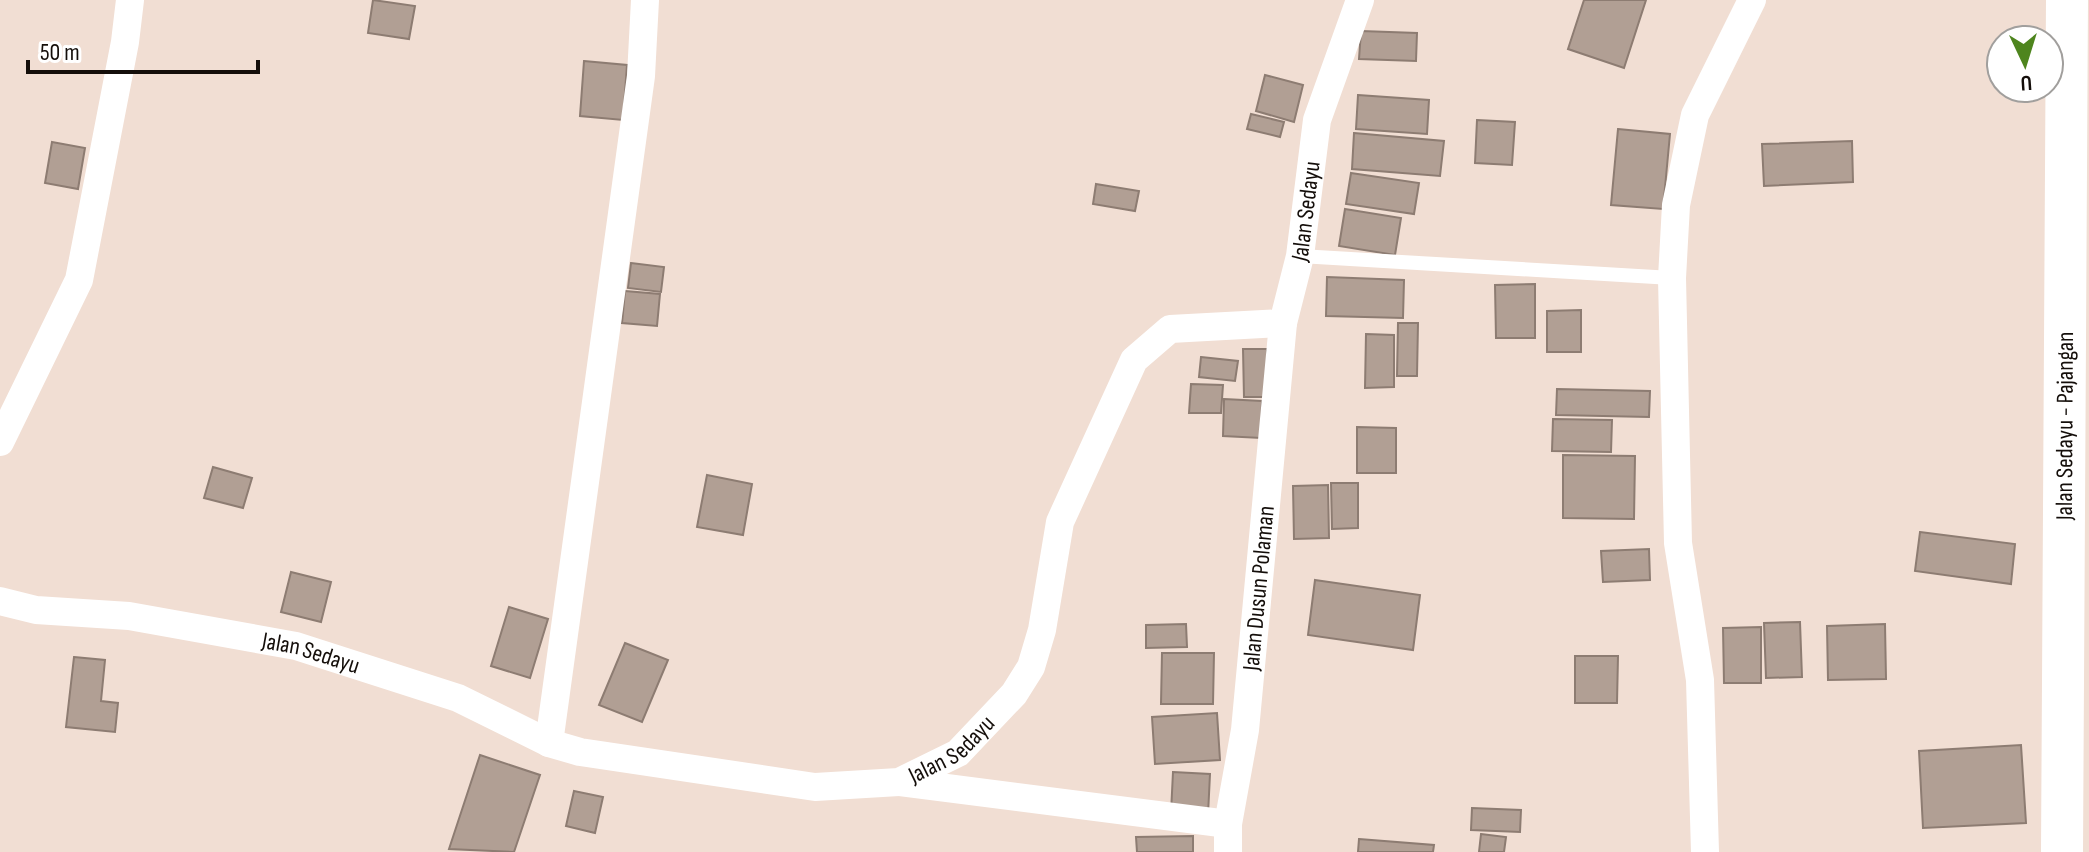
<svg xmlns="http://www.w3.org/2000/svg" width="2089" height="852" font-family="'Sofia Sans Condensed',sans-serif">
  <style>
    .building { fill: #b19f94; stroke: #8d7c72; stroke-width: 2 }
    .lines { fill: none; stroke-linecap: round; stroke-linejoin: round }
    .service { stroke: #fff; stroke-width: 14 }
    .minor { stroke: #fff; stroke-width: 28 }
    .primary { stroke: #fff; stroke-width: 42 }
    .labels { text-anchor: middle; stroke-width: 6; stroke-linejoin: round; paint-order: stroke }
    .street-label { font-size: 24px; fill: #140e0a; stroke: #fff }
  </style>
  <rect width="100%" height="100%" fill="#f1ded3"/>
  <!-- building -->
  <g class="building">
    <path d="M373,0L415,6L409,39L368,33Z"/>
    <path d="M1584,0H1646L1624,68L1568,49Z"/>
    <path d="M1361,31L1417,33L1416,61L1359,59Z"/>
    <path d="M584,61L627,65L623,120L580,116Z"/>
    <path d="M1265,75L1303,85L1294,122L1256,111Z"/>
    <path d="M1358,95L1429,100L1427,134L1356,129Z"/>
    <path d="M1251,114L1284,122L1280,137L1247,129Z"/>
    <path d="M1477,120L1515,122L1512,165L1475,163Z"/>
    <path d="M1618,129L1670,134L1663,209L1611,205Z"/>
    <path d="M1354,133L1444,141L1440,176L1352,169Z"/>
    <path d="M1852,141L1853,182L1764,186L1762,144Z"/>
    <path d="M52,142L85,148L78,189L45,183Z"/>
    <path d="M1351,173L1419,183L1414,214L1346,204Z"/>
    <path d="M1096,184L1139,191L1135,211L1093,204Z"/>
    <path d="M1345,209L1401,218L1395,255L1339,246Z"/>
    <path d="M631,263L664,267L661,292L628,288Z"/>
    <path d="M1327,277L1404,280L1403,318L1326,316Z"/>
    <path d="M1535,284V338H1496L1495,285Z"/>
    <path d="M625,291L660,294L657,326L622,323Z"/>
    <path d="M1581,310V352H1547V311Z"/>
    <path d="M1398,323H1418L1417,376H1397Z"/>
    <path d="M1366,334L1394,335V387L1365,388Z"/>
    <path d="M1243,349H1267V397H1244Z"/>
    <path d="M1201,357L1238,361L1235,381L1199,377Z"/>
    <path d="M1191,384L1223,385L1221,413H1189Z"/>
    <path d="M1557,389L1650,391L1649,417L1556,415Z"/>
    <path d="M1224,399L1262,401L1261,438L1223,436Z"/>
    <path d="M1553,419L1612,420L1611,452L1552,451Z"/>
    <path d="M1357,427L1396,428V473H1357Z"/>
    <path d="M1563,455L1635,456L1634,519L1563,518Z"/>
    <path d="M213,467L252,478L243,508L204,498Z"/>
    <path d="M707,475L752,484L743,535L697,527Z"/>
    <path d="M1331,483H1358V528L1332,529Z"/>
    <path d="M1328,485L1329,538L1294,539L1293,486Z"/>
    <path d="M1920,532L2015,544L2011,584L1915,571Z"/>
    <path d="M1649,549L1650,580L1603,582L1601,551Z"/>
    <path d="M291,572L331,582L321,622L281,612Z"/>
    <path d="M1315,580L1420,595L1413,650L1308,635Z"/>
    <path d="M509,607L548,619L530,678L491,666Z"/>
    <path d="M1800,622L1802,677L1766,678L1764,623Z"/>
    <path d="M1186,624L1187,647L1146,648V625Z"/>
    <path d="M1885,624L1886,679L1828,680L1827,626Z"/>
    <path d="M1761,627V683H1724L1723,628Z"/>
    <path d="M625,643L668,660L642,722L599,705Z"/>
    <path d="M1162,653H1214L1213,704H1161Z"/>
    <path d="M1575,656H1618L1617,703H1575Z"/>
    <path d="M74,657L105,660L101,701L118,703L115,732L66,727Z"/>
    <path d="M1217,713L1220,760L1155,764L1152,717Z"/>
    <path d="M2021,745L2026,823L1923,828L1919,751Z"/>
    <path d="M480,755L540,775L514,852L449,849Z"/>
    <path d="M1173,772L1210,774L1208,815L1171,813Z"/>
    <path d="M574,791L603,797L595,833L566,826Z"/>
    <path d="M1472,808L1521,810L1520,832L1471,830Z"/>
    <path d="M1481,834L1506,837L1504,852H1479Z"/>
    <path d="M1193,836V852H1137L1136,837Z"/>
    <path d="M1359,839L1434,845L1433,852H1358Z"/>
  </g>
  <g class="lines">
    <!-- service -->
    <path class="service" d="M1300,256L1672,278"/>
    <!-- minor -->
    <g class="minor">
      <path d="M0,442L79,280L125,42L130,0"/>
      <path id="s1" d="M0,601L36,610L129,616L296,646L458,698L549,743L580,752L815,787L899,782L958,753L1014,694L1031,667L1042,630L1060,522L1134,360L1170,329L1283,323L1300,256L1317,120L1360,0"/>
      <path d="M549,743L641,76L645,0"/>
      <path d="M900,782L1228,824"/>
      <path id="s2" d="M1228,852V824L1245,730L1283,323"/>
      <path d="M1705,852L1700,680L1678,543L1672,278L1676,205L1695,115L1752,0"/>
    </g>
    <!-- primary -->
    <path class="primary" id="s3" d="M2062,852L2067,0"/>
  </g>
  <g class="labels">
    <!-- street labels -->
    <g class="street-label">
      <text dy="8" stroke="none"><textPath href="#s1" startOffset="1706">Jalan Sedayu</textPath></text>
      <text dy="8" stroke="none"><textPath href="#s3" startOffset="426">Jalan Sedayu - Pajangan</textPath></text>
      <text dy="8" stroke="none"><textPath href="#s2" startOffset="266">Jalan Dusun Polaman</textPath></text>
      <text dy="8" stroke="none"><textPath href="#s1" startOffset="316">Jalan Sedayu</textPath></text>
      <text dy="8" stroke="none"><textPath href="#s1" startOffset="988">Jalan Sedayu</textPath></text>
    </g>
  </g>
  <!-- north arrow -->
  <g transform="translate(2025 64) rotate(176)"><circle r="38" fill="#ffffff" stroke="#a19f9d" stroke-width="2"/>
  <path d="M0-6L14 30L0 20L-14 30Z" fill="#4e851e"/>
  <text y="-12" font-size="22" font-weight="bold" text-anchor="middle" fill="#140e0a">U</text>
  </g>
  <!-- scale -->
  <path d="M28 60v12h230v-12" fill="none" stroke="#140e0a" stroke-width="4"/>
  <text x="40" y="60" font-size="24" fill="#140e0a" stroke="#ffffff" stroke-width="6" paint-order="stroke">50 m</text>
</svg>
